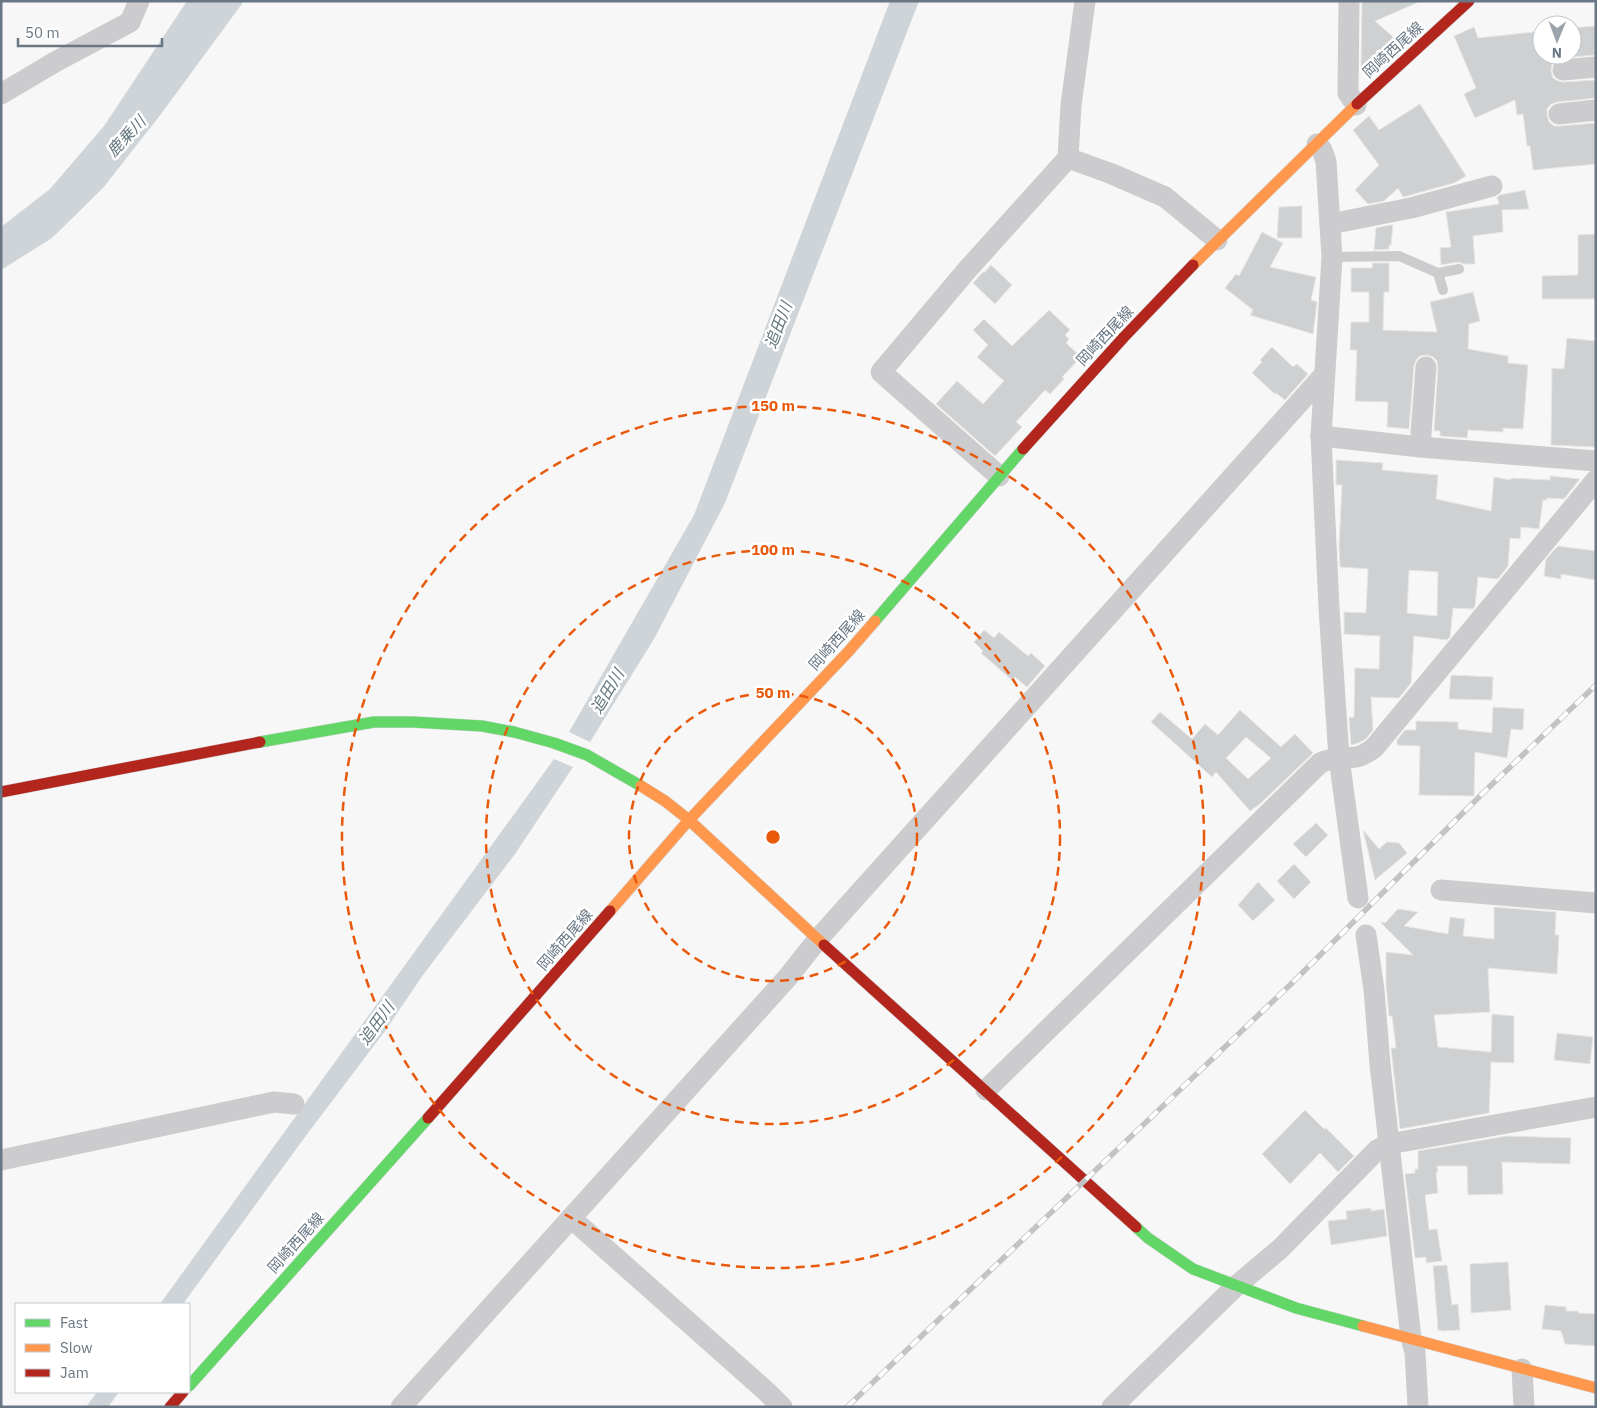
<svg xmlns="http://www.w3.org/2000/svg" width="1597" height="1408" font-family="'IBM Plex Sans','Noto Sans JP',sans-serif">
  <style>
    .water { fill: #ced4d8 }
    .building { fill: #ced0d1; stroke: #e6e6e6; fill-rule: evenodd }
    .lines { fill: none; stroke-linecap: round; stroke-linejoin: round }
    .fast-casing { stroke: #d4d5d5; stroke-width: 12 }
    .slow-casing { stroke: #d4d5d5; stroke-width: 12 }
    .jam-casing { stroke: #d4d5d5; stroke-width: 12 }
    .lane { stroke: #ccccce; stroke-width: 10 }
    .street { stroke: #ccccce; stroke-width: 21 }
    .fast { stroke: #63d668; stroke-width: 11 }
    .slow { stroke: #ff974d; stroke-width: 11 }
    .jam { stroke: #b3261e; stroke-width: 11 }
    .rail-casing { stroke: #c2c3c4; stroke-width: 5.5 }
    .rail { stroke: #fff; stroke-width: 4; stroke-dasharray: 11; stroke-linecap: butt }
    .ring { fill: none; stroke: #e8590c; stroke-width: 2.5; stroke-dasharray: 9 6 }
    .labels { text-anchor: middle; stroke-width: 5; stroke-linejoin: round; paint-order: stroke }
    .street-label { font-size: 15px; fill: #697784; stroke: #fff }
    .water-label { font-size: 16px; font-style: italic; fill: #65777f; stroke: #fff }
    .centre { fill: #e8590c; stroke: #fff; stroke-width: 2.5 }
    .ring-label { font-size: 15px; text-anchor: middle; font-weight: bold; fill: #e8590c; stroke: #fff; stroke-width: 5; stroke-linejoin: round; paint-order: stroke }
  </style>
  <rect width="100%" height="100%" fill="#f7f7f7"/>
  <!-- water -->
  <g class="water">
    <path d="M187,1H244L161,114L103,188L52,238L1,270V227L50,189L104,126Z"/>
    <path d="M890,1H919L725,503L654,639L590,742L569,732L694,515Z"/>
    <path d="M554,759L573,767L515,854L423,975L385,1031L305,1137L183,1304H160Z"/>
    <path d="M97,1392H119L108,1407H86Z"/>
  </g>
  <!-- building -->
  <g class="building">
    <path d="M1362,1H1421L1375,21L1400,43L1368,72L1361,66Z"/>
    <path d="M1596,26V55L1561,58L1555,60L1552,64L1551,71L1553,78L1558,81L1564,82L1596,80V98L1557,102L1551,104L1547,109V115L1549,122L1554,126H1560L1596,123V164L1533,170L1530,146H1527L1523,114L1517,115L1515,100L1475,118L1464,94L1476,88L1454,36L1474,27L1478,38L1542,31V55H1572V28Z"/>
    <path d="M1420,104L1466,176L1454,183L1403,197L1398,188L1384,201L1368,204L1355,190L1379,165L1353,130L1369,116L1379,130Z"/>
    <path d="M1525,190L1529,209L1502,210L1503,232L1473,236L1475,264H1464L1458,262L1441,265L1440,248L1451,247L1446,212L1499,204L1497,197L1500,195Z"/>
    <path d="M1302,206V238H1277L1279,207Z"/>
    <path d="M1390,225H1393L1391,245H1389V249L1374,250L1376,228Z"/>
    <path d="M1262,232L1283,243L1270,267L1316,277L1311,300L1317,302L1313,334L1250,315L1253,310L1225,288L1236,274L1239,276Z"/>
    <path d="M1596,234V299H1542V276L1578,275V235Z"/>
    <path d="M1373,263H1389V292H1384L1383,330L1437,332L1430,302L1473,292L1480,321L1469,324L1468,349L1508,356V363L1528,365L1523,429L1503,428V432L1468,430L1467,438L1440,436V431H1434L1438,367L1437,361L1433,357L1427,355L1420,356L1416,360L1414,366L1409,429L1387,427L1388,402L1355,401L1357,350H1350L1351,322H1369V292H1351V268H1372Z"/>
    <path d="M991,265L1012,285L995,304L973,283L983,272L984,273Z"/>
    <path d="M1049,310L1070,330L1065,335L1069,339L1066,343L1081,357L1062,377L1064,379L1050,394L1045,390L1016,422L1022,427L995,456L936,404L957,381L983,404L1004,381L977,357L988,345L973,330L984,319L1012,346Z"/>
    <path d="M1567,338L1596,341V447L1551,445L1552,368L1564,369Z"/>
    <path d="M1272,347L1293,367L1297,364L1308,374L1285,400L1276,393L1275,394L1252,373L1262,362L1260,360Z"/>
    <path d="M1336,460L1383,463L1382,470L1438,475L1436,499L1491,511L1494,477L1511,480V478L1550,480V476L1580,479L1564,499L1547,498V500H1543L1539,529L1521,527L1520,539L1510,538L1508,566L1498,579L1478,577L1475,606L1473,609L1453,608L1450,637L1447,640L1414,636L1411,683L1399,698L1371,697L1373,730L1366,739L1358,743L1351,745L1349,718L1354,717L1355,668L1379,669L1380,636L1344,634V612L1366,613L1368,569L1340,567L1339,547L1342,485H1336ZM1409,570L1438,572L1437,616L1407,613Z"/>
    <path d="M1558,546L1596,551V580L1561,574V579L1544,576L1546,559Z"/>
    <path d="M984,630L994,638L999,632L1028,656L1031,653L1045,666L1027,687L1015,677L1012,680L981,653L983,651L974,642Z"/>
    <path d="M1451,675L1493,677L1492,700L1449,699Z"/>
    <path d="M1493,707L1524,709L1523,730L1511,729L1507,758L1475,752L1474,796L1419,795L1420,746L1397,745V740L1405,730H1416V721L1458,722V729L1492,733Z"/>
    <path d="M1240,710L1281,747L1295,734L1313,753L1261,803L1250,811L1216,772L1212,777L1151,722L1160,712L1192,739L1205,724L1218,735ZM1246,737L1271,758L1248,779L1226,758Z"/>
    <path d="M1316,823L1328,835L1306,857L1293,844Z"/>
    <path d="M1363,830L1379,849L1387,842L1399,843L1407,853L1375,880Z"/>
    <path d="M1294,864L1311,882L1294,899L1277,881Z"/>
    <path d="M1258,882L1275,900L1253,921L1238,905Z"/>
    <path d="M1494,907L1556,912L1555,935H1559L1557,974L1488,968L1490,1012L1434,1015L1438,1047L1491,1052L1492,1014L1514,1016V1063L1491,1062L1489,1113L1400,1129L1391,1048H1396L1392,1016H1389L1386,984V952L1413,955L1380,922L1385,923L1398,909L1418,912L1404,926L1448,934L1450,917L1465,919L1463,936L1494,939Z"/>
    <path d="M1557,1033L1593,1037L1590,1064L1554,1060Z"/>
    <path d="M1305,1110L1324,1129L1326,1128L1354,1156L1338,1172L1320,1153L1290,1184L1262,1154Z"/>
    <path d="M1507,1136L1571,1138L1570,1164L1502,1162L1503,1194L1468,1195L1467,1166H1437L1438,1172H1436L1438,1193L1425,1195L1429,1230L1437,1229L1442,1261L1426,1263V1257L1415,1258L1405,1174L1415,1173V1169H1418V1151Z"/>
    <path d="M1371,1208V1211L1384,1209L1387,1236L1331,1245L1328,1221L1347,1219L1346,1211Z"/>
    <path d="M1508,1262L1511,1310L1471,1313L1470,1264Z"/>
    <path d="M1447,1265L1452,1305L1458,1304L1460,1330L1443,1331L1438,1330L1433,1266Z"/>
    <path d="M1545,1305L1566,1307V1311H1578V1313L1596,1314V1346L1565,1344L1561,1331L1542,1329Z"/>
  </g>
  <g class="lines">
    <defs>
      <g id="fast">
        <path d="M875,621L1023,449"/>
        <path d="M260,742L374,722H413L482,726L514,732L554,743L587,755L641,786"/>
        <path d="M1136,1227L1148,1238L1193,1269L1296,1308L1363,1326"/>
        <path d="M189,1386L428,1118"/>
      </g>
      <g id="slow">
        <path d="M1193,265L1357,104"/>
        <path d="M641,786L665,801L689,820L824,945"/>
        <path d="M610,911L689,820L848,652L875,621"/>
        <path d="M1363,1326L1596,1388"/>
      </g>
      <g id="jam">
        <path d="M1357,104L1469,1"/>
        <path d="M1023,449L1124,337L1193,265"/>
        <path d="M1,792L260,742"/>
        <path d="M824,945L1136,1227"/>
        <path d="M428,1118L610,911"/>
        <path d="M170,1407L183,1392"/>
      </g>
    </defs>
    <!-- fast casing -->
    <use href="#fast" class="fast-casing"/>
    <!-- slow casing -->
    <use href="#slow" class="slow-casing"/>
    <!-- jam casing -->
    <use href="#jam" class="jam-casing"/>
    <!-- lane -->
    <g class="lane">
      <path d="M1332,257L1399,256L1438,273L1459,269"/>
      <path d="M1438,273L1443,290"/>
    </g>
    <!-- street -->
    <g class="street">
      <path d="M1349,1L1348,93L1356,105"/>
      <path d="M1563,70L1596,67"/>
      <path d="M1,94L55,62L130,22L139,1"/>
      <path d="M1559,114L1596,110"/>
      <path d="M1317,144L1322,150L1326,161L1332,257L1321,436L1329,608L1339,758L1358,898"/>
      <path d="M1068,158L1112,174L1165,197L1217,240"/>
      <path d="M1330,224L1411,208L1492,186"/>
      <path d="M1321,436L1420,447L1596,461"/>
      <path d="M1420,447L1426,367"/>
      <path d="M999,476L881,372L967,270L1068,158L1071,105L1085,1"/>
      <path d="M1441,890L1596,903"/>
      <path d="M1366,935L1374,990L1380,1064L1411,1338L1415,1352L1418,1407"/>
      <path d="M986,1090L1320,763C1332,757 1343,759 1356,757C1363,756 1368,752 1374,748L1596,480"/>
      <path d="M1,1160L274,1102L294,1104"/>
      <path d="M571,1218L767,1392L782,1407"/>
      <path d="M1522,1369L1524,1407"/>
      <path d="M401,1407L788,977L818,939L1324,375"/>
      <path d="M1112,1407L1236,1286L1280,1249L1377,1150L1389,1144L1596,1107"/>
    </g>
    <!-- fast -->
    <use href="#fast" class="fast"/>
    <!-- slow -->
    <use href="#slow" class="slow"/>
    <!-- jam -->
    <use href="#jam" class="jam"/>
    <defs>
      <path id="rail" d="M847,1407L1291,984L1484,792L1596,685"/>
    </defs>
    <!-- rail casing -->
    <use href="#rail" class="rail-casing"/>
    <!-- rail -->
    <use href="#rail" class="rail"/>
  </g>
  <!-- distance rings -->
  <g class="ring">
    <circle cx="773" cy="837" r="144"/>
    <circle cx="773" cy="837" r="287"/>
    <circle cx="773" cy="837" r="431"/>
  </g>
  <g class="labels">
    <!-- street labels -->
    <g class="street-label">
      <text transform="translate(1393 50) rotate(-42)" y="5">岡崎西尾線</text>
      <text transform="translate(1105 336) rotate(-47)" y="5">岡崎西尾線</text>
      <text transform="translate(837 640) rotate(-48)" y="5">岡崎西尾線</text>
      <text transform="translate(565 940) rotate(-49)" y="5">岡崎西尾線</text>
      <text transform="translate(296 1243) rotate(-48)" y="5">岡崎西尾線</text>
    </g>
    <!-- water labels -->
    <g class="water-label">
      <text transform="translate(126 136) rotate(-47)" y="6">鹿乗川</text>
      <text transform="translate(778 325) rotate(-69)" y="6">追田川</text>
      <text transform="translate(607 691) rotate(-59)" y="6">追田川</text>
      <text transform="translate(376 1023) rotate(-54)" y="6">追田川</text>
    </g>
  </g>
  <circle cx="773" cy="837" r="8" class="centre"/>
  <g class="ring-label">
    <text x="773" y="411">150 m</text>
    <text x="773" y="555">100 m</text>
    <text x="773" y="698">50 m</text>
  </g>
  <!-- border -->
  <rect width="1597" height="1408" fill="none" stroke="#697784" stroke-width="5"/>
  <!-- legend -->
  <rect x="15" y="1303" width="175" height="90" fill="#ffffff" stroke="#c3c9ce"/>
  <rect x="25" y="1319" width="25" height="8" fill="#63d668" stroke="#c3c9ce"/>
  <text x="60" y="1328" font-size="15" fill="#697784">Fast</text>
  <rect x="25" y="1344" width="25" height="8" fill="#ff974d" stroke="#c3c9ce"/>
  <text x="60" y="1353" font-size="15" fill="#697784">Slow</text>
  <rect x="25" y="1369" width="25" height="8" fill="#b3261e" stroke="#c3c9ce"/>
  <text x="60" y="1378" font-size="15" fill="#697784">Jam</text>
  <!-- north arrow -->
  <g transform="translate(1557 40) rotate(181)"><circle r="24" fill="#ffffff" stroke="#c3c9ce"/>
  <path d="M0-4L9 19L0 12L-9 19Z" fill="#9ba4ac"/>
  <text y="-8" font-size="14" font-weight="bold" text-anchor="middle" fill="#697784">N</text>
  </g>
  <!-- scale -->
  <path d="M18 38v8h144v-8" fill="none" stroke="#697784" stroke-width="2.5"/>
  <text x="25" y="38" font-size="15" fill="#697784" stroke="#ffffff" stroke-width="4" paint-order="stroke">50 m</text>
</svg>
